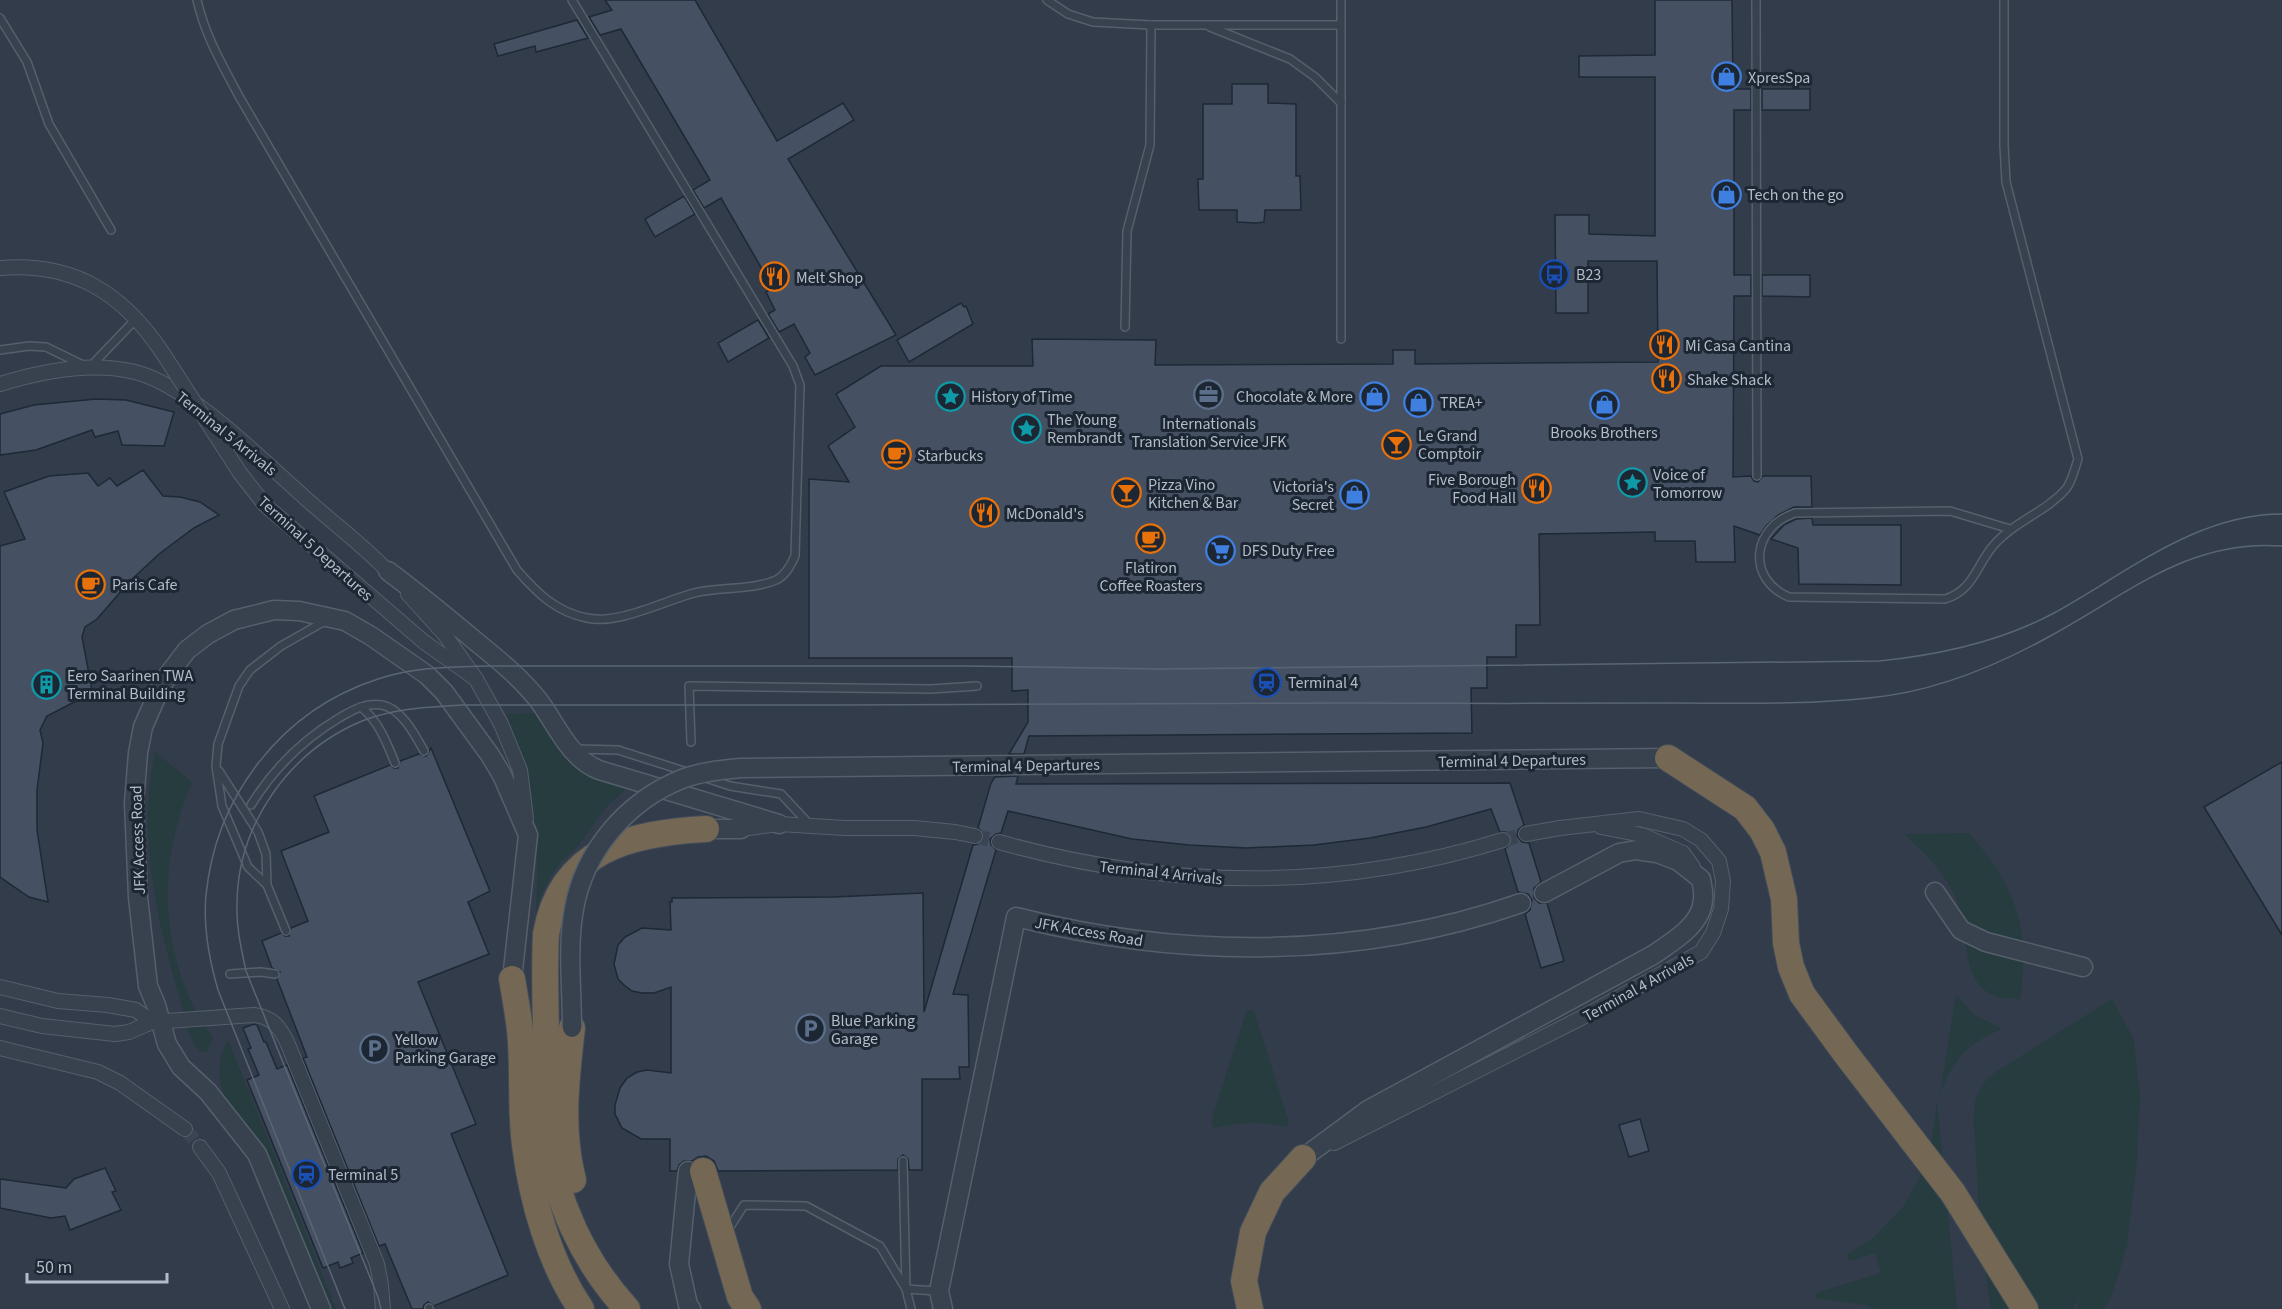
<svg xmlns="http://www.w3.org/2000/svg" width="2282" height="1309" font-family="'Source Sans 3',sans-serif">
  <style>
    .airport { fill: #323c4b }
    .green { fill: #263c3f }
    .building { fill: #455162; stroke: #1f2835; stroke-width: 1.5 }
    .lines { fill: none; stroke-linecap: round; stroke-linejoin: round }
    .minor-tunnel { stroke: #3a4453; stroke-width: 14; stroke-dasharray: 14 7; stroke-linecap: butt }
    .service-casing { stroke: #565f6c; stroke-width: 10 }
    .minor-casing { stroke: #565f6c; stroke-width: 16 }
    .tertiary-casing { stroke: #565f6c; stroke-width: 21 }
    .motorway-casing { stroke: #434c59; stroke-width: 28 }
    .service { stroke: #38414e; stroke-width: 7 }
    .minor { stroke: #38414e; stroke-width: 14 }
    .tertiary { stroke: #38414e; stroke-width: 18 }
    .motorway { stroke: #746855; stroke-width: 26 }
    .tram { stroke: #5a6575; stroke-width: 1.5 }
    .minor-bridge-casing { stroke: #565f6c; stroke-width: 16; stroke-linecap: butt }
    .tertiary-bridge-casing { stroke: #565f6c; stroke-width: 21; stroke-linecap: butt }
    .minor-bridge { stroke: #38414e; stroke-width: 14 }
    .tertiary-bridge { stroke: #38414e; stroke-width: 18 }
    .labels { text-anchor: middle; stroke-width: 6; stroke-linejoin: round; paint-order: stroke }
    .poi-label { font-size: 16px; fill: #b4bcc9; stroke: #1d2633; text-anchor: start }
    .street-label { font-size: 16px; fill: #b4bcc9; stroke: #1d2633 }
  </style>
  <rect width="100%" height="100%" fill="#242f3e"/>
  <!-- airport -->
  <rect class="airport" x="0" y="0" width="2282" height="1309"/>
  <!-- green -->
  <g class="green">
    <path d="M537,713C563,761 572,774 626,789L608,805L577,847L560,863L551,876L542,893L536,913C540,842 534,780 506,714Z"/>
    <path d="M155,752L192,782C161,856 158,929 192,1004C197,1016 206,1027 213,1038L207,1051L201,1052C188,1042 185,1016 181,1002C157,922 137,835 155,752Z"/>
    <path d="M1969,833C2016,887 2031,928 2020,999C2011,998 2001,999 1993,995C1960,980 1969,931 1958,903C1947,874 1926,854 1904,834Z"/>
    <path d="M1956,994L1973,1014L2002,1029C1967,1043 1953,1059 1940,1094Z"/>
    <path d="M2112,999L2134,1040L2140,1097L2137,1159L2127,1245L2112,1295L2104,1309H2077L2080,1296L2073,1309H1991C1982,1257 1978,1205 1976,1153C1975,1135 1970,1111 1978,1094C1984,1080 1994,1072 2007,1065Z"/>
    <path d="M1247,1010H1252L1255,1014L1289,1123L1286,1127C1262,1121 1240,1122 1215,1128L1212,1125V1118Z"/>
    <path d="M228,1040L336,1309H311L224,1095C217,1075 218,1058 228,1040Z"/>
    <path d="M1937,1101L1957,1309H1877L1866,1305L1816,1298V1293L1881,1273L1875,1253L1849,1261L1848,1254L1874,1237L1903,1207L1929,1160Z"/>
  </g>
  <!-- building -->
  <g class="building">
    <path d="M605,0H695L777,141L843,103L854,120L788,159L896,335L815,375L805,357L810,353L794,324L779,332L768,314L775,310L766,292L773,288L721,198L704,208L693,190L710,180L621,29L600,35L589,17L612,10Z"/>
    <path d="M1655,0H1732L1733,89H1751V110H1734V275H1751V296H1734L1733,477L1751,476L1754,481L1758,482L1763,476H1811L1812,507H1794L1778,515L1766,526L1760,535L1734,526L1735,562H1696L1695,541H1655V532L1539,534L1540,625H1516V657H1487V688H1471L1472,733L1029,736L1024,754H1009L1028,722V690L1012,691V658H809V479L849,482L828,446L855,427L836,394L881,366H1033L1032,339L1156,340L1155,365L1393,364V350H1415V364L1658,362L1657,261H1588V313H1556L1555,215H1589V234L1655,236V77H1579V56L1655,55Z"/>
    <path d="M577,20L588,38L536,52L535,46L498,56L494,44Z"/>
    <path d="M1232,84H1268V103L1296,104V176H1300L1301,210H1265L1264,222L1256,223L1237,222V210H1199L1198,179H1203V104H1232Z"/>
    <rect x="1762" y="89" width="48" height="21"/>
    <path d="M684,196L695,214L655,237L645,219Z"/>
    <path d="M1762,275H1810V297L1762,296Z"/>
    <path d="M961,303L964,307L966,306L973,324L909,362L897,340Z"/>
    <path d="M758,320L769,338L728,362L718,343Z"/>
    <path d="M96,399L126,400L174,412L164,446L122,445L118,431L95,437L92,430L36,450L0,455V414L34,405Z"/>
    <path d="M143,470L163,496L180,497L200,502L219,515L194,528L159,554L129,582L97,619L85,627L82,637L92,690L80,699L47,716L40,730L43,743L37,790V830L48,902L29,897L0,877V546L25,539L4,492L49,476L88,473L98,486L110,478L117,486Z"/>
    <path d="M1812,518L1813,525H1901V585L1799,584L1798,548L1771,539L1784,525L1796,519Z"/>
    <path d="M431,748L490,891L468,902L489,954L418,982L476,1124L451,1134L508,1275L434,1306L428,1302L424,1305L423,1309H412L385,1244L379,1246L303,1058L307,1057L277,979L280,972L272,968L262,941L281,933L285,936H289L291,928L308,921L281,851L329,832L314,796L390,765L394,768H398L400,761L419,754L426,756Z"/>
    <path d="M2282,762V935L2204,807Z"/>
    <path d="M1018,776L1016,784L1510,783L1524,825L1518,830L1517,836L1522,842L1529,843L1541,882L1534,888V898L1539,903H1547L1564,961L1541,968L1525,914L1530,910L1532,900L1528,894L1518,892L1505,849L1511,843V837L1506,832H1500L1491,809L1426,827L1370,838L1314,845L1246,848L1189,845L1132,839L1008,811L1001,833L996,834L990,839L991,845L996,850L953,994L968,995L969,1067H959L960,1079H922V1170H909L908,1159L903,1155L898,1159V1170L718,1171L714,1161L706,1156L698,1157L692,1161H684L679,1165L677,1171H670V1139H641L622,1128L615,1114V1105L620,1088L627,1078L637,1072L647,1070L671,1073V987L654,993H642L632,991L624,985L618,979L614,964L618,945L625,937L642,928L671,930L670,902H672V898L833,897L923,893L924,1012L973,845L978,844L984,838L983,833L978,828L991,783L995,777Z"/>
    <path d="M254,1024L257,1025L264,1042H266L277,1069L287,1065L363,1253L351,1258L353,1263L340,1268L338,1262L323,1268L247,1080L259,1075L248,1049L251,1048L243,1028Z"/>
    <path d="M1640,1119L1649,1151L1629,1157L1619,1125Z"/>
    <path d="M105,1168L116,1191L112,1192L121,1210L70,1230L65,1216L51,1218L0,1208V1179L66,1188L74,1179Z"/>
  </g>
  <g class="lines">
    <!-- minor-tunnel -->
    <g class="minor-tunnel">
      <path d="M975,836L999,842"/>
      <path d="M1503,840L1526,834"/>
      <path d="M185,1129L200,1147"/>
    </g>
    <defs>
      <g id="service">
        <path d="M197,0C205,36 223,66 240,98L517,570C537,593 556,612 587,618C618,625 664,601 694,593C720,586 750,591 776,580C786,575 791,565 795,556L800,385L793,366L572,0"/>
        <path d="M1047,0L1068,14L1093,22L1151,25H1340"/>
        <path d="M1341,0V339"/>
        <path d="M1756,0L1757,476"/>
        <path d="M2004,0V145L2006,182L2078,459C2075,468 2072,481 2066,489C2046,512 2013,522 1993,546C1976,566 1973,591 1945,599L1789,597C1746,579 1752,527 1795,513L1950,511L2010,529"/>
        <path d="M0,18L27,62L49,124L111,230"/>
        <path d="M1210,27L1290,59L1315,77L1341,103"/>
        <path d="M1125,327L1127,231L1150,145L1151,25"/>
        <path d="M0,350L29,346L46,347L89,368L134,321L136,324"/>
        <path d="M361,707C379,722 386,741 395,763"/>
        <path d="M691,742L689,686L931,689L977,686"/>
        <path d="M576,749L618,750L687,772"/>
        <path d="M219,771L258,832L266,854L267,885L286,931"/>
        <path d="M706,778L730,786L781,794L809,824"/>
        <path d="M251,805C274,768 302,740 339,718C351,711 366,702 382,705C402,709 415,735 424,751"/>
        <path d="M267,885L248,867L222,806L216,766L218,744L239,686L250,670L281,646L325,621"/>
        <path d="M230,974L261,972L275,974"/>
        <path d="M903,1161L906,1289L937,1291"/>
        <path d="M728,1230L744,1205L806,1206L880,1246L906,1289L911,1309"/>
        <path d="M429,1308V1309"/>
      </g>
      <g id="minor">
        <path d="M0,268C75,262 124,294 164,355"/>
        <path d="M0,384C42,371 91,361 135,372C191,386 267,465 312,504C339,528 369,550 393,577"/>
        <path d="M408,594L445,635L476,679"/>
        <path d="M424,642L476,679L501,724L520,770L526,818"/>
        <path d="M1601,827L1642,835L1683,853L1693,867"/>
        <path d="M741,829L779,824L845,828H914L955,832L975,836"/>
        <path d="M999,842C1166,889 1336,892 1503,840"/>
        <path d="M0,987L58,1001L108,1005L136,1010L152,1022L254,1015C272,1017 279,1026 287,1042L377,1264L381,1285L383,1309"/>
        <path d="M0,1016L42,1026L115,1034L129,1032L152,1022"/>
        <path d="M0,1048L98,1072L120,1083L185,1129"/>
        <path d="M1334,1143L1581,1018L1701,952L1713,933L1721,909L1723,881L1719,861L1701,840L1683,829L1639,819L1560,828L1526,834"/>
        <path d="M200,1147L219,1173L282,1309"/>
      </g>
      <g id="tertiary">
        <path d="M388,571C419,594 449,619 479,644C500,661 522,679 539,701C557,725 569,758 599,770L779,824"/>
        <path d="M740,768L1668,758"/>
        <path d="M706,829H741"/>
        <path d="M1935,892L1961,930L1986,942L2083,967"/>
        <path d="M1303,1158L1368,1110L1653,955C1673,941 1702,925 1703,899C1704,892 1702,885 1701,879L1678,861L1657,853L1636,850L1619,853L1544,893"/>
        <path d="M688,1171L679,1264L688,1305L691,1309"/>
        <path d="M321,1309L257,1154L208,1092L181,1067L167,1044L156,1005L148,986L138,897L134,803L138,753L143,727L157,695L168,675L187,650L208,634L234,620L274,610L299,611L345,621L371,636L427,675L444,692L490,755L502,775L528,835L512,979"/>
        <path d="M943,1309L939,1291L1016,917C1181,959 1359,960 1521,903"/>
      </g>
      <g id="motorway">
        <path d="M1668,758L1745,808L1762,830L1773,852L1784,899L1786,943L1791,967L1802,994L1846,1054L1953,1193L2025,1309"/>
        <path d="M512,979C515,996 518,1013 520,1030C524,1068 520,1107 525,1145C532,1200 549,1262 581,1309"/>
        <path d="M572,1028C566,1079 560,1130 573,1180"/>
        <path d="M703,1171L740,1297L748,1309"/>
        <path d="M627,1309C583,1261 555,1200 547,1136C544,1106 546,1074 546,1044C546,1007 544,970 546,934C561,848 632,833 706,829"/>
        <path d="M1250,1309L1244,1281L1253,1232L1272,1192L1303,1158"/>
      </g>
    </defs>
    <!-- service casing -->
    <use href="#service" class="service-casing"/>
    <!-- minor casing -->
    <use href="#minor" class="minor-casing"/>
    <!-- tertiary casing -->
    <use href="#tertiary" class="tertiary-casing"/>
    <!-- motorway casing -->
    <use href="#motorway" class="motorway-casing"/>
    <!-- service -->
    <use href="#service" class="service"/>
    <!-- minor -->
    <use href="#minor" class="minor"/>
    <!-- tertiary -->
    <use href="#tertiary" class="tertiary"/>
    <!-- motorway -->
    <use href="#motorway" class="motorway"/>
    <!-- tram -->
    <g class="tram">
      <path d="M345,1309L218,990C209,959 203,927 206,895C216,795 282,710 378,679C413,667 450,667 487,666H966L1161,669L1879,661C1940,655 2000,642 2054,613C2127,573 2196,514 2282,514"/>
      <path d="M381,1309L378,1297L246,971C241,948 236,926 237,903C238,823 290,751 362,721C394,708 428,707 462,705C589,705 716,706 844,705C1011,705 1179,703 1347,703C1456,703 1564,704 1673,703C1738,703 1804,705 1869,698C1934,692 1995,667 2052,635C2129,593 2189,539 2282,546"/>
    </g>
    <defs>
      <path id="minor-bridge" d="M164,355L240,473L265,505L424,642"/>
      <path id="tertiary-bridge" d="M572,1028C572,989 567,947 574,909C584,851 627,801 682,779C700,772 720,770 740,768"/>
    </defs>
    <!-- minor-bridge casing -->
    <use href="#minor-bridge" class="minor-bridge-casing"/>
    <!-- tertiary-bridge casing -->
    <use href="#tertiary-bridge" class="tertiary-bridge-casing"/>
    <!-- minor-bridge -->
    <use href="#minor-bridge" class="minor-bridge"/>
    <!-- tertiary-bridge -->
    <use href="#tertiary-bridge" class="tertiary-bridge"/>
  </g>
  <!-- icons -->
  <defs>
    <symbol id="shop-ring" viewBox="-11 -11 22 22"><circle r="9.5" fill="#1d2633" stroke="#3f7fe0" stroke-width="1.5"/><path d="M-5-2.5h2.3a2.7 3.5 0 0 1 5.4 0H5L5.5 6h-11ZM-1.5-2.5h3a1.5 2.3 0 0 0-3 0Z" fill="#3f7fe0"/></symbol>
    <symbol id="bus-ring" viewBox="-11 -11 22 22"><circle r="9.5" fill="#1d2633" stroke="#1a4fb4" stroke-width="1.5"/><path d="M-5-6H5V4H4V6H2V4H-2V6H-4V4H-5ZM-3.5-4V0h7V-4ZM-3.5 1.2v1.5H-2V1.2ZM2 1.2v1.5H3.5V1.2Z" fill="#1a4fb4"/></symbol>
    <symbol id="restaurant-ring" viewBox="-11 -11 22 22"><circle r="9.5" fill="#1d2633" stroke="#e8710a" stroke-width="1.5"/><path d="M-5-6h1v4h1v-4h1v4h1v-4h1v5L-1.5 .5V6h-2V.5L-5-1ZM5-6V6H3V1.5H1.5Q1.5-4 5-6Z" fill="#e8710a"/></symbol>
    <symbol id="office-ring" viewBox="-11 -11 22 22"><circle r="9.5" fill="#1d2633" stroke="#5c6f8a" stroke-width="1.5"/><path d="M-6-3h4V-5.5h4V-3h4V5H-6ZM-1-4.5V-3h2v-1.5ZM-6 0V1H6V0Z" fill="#5c6f8a"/></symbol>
    <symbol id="sight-ring" viewBox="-11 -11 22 22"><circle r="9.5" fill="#1d2633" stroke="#0f9aa8" stroke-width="1.5"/><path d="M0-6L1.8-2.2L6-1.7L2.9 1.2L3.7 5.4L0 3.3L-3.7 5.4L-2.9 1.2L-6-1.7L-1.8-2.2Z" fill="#0f9aa8"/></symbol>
    <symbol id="bar-ring" viewBox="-11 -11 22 22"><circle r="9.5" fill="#1d2633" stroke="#e8710a" stroke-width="1.5"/><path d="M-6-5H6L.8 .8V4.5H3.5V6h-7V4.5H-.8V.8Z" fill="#e8710a"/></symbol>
    <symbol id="cafe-ring" viewBox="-11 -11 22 22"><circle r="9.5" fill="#1d2633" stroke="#e8710a" stroke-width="1.5"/><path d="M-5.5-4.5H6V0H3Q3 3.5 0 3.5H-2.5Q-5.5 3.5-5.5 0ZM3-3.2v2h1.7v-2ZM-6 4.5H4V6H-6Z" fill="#e8710a"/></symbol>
    <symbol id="supermarket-ring" viewBox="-11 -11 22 22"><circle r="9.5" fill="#1d2633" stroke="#3f7fe0" stroke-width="1.5"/><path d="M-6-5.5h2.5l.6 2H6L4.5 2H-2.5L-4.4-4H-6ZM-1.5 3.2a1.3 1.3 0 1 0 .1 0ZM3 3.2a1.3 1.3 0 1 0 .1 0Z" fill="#3f7fe0"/></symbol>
    <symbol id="station-ring" viewBox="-11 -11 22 22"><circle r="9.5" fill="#1d2633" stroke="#1a4fb4" stroke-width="1.5"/><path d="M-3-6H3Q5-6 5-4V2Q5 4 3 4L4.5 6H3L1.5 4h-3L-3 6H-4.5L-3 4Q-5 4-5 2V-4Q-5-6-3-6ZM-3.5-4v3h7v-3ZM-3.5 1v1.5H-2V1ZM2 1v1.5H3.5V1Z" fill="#1a4fb4"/></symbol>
    <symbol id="building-ring" viewBox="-11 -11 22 22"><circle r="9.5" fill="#1d2633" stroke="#0f9aa8" stroke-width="1.5"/><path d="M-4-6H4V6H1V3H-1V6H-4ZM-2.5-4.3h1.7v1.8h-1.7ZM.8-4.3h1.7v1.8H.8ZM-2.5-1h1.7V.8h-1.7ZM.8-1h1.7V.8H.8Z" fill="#0f9aa8"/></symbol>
    <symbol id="parking-ring" viewBox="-11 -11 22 22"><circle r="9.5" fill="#1d2633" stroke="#5c6f8a" stroke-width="1.5"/><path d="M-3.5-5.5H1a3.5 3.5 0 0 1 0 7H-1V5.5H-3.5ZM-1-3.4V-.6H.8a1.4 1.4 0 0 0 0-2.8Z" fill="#5c6f8a"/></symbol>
  </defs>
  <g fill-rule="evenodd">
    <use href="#shop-ring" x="1710" y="60" width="33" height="33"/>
    <use href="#shop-ring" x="1710" y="178" width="33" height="33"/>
    <use href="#bus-ring" x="1538" y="258" width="33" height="33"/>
    <use href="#restaurant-ring" x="758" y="260" width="33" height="33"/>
    <use href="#restaurant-ring" x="1648" y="328" width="33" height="33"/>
    <use href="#restaurant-ring" x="1650" y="362" width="33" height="33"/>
    <use href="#office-ring" x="1192" y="378" width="33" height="33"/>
    <use href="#sight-ring" x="934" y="380" width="33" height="33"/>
    <use href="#shop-ring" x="1358" y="380" width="33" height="33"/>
    <use href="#shop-ring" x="1402" y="386" width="33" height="33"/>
    <use href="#shop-ring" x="1588" y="388" width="33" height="33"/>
    <use href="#sight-ring" x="1010" y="412" width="33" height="33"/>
    <use href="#bar-ring" x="1380" y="428" width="33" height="33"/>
    <use href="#cafe-ring" x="880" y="438" width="33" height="33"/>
    <use href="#sight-ring" x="1616" y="466" width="33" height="33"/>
    <use href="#restaurant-ring" x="1520" y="472" width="33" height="33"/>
    <use href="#bar-ring" x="1110" y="476" width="33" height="33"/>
    <use href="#shop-ring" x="1338" y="478" width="33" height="33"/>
    <use href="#restaurant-ring" x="968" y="496" width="33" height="33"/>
    <use href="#cafe-ring" x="1134" y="522" width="33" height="33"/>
    <use href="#supermarket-ring" x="1204" y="534" width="33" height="33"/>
    <use href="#cafe-ring" x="74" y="568" width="33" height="33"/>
    <use href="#station-ring" x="1250" y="666" width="33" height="33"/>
    <use href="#building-ring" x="30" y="668" width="33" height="33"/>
    <use href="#parking-ring" x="794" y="1012" width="33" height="33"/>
    <use href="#parking-ring" x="358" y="1032" width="33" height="33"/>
    <use href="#station-ring" x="290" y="1158" width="33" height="33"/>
  </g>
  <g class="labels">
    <!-- poi labels -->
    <g class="poi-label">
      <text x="1748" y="83">XpresSpa</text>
      <text x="1747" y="200">Tech on the go</text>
      <text x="1576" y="280">B23</text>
      <text x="796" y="283">Melt Shop</text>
      <text x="1685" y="351">Mi Casa Cantina</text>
      <text x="1687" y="385">Shake Shack</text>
      <text x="971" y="402">History of Time</text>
      <text x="1353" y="402" text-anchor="end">Chocolate &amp; More</text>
      <text x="1440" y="408">TREA+</text>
      <text x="1047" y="425">The Young<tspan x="1047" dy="18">Rembrandt</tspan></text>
      <text x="1209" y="429" text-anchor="middle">Internationals<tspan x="1209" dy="18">Translation Service JFK</tspan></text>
      <text x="1604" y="438" text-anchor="middle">Brooks Brothers</text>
      <text x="1418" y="441">Le Grand<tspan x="1418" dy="18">Comptoir</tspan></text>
      <text x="917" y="461">Starbucks</text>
      <text x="1653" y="480">Voice of<tspan x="1653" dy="18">Tomorrow</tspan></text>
      <text x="1516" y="485" text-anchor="end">Five Borough<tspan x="1516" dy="18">Food Hall</tspan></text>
      <text x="1148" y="490">Pizza Vino<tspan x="1148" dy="18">Kitchen &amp; Bar</tspan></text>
      <text x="1334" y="492" text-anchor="end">Victoria's<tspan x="1334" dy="18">Secret</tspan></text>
      <text x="1006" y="519">McDonald's</text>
      <text x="1242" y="556">DFS Duty Free</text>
      <text x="1151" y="573" text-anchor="middle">Flatiron<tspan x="1151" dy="18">Coffee Roasters</tspan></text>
      <text x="112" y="590">Paris Cafe</text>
      <text x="67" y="681">Eero Saarinen TWA<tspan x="67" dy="18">Terminal Building</tspan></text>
      <text x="1288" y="688">Terminal 4</text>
      <text x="831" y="1026">Blue Parking<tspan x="831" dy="18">Garage</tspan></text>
      <text x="395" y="1045">Yellow<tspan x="395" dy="18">Parking Garage</tspan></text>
      <text x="328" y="1180">Terminal 5</text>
    </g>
    <!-- street labels -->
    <g class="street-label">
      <text transform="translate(227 433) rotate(39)" y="6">Terminal 5 Arrivals</text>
      <text transform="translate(316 548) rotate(42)" y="6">Terminal 5 Departures</text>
      <text transform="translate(1512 760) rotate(-1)" y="6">Terminal 4 Departures</text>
      <text transform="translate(1026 765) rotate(-1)" y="6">Terminal 4 Departures</text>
      <text transform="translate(137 840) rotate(-92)" y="6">JFK Access Road</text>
      <text transform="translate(1161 872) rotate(6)" y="6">Terminal 4 Arrivals</text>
      <text transform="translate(1089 931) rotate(10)" y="6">JFK Access Road</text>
      <text transform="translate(1638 987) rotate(-29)" y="6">Terminal 4 Arrivals</text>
    </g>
  </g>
  <!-- scale -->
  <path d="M27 1273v9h140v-9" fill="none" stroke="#b4bcc9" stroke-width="3"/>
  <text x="36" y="1273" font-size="18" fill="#b4bcc9" stroke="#1d2633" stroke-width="4.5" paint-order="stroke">50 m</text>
</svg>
